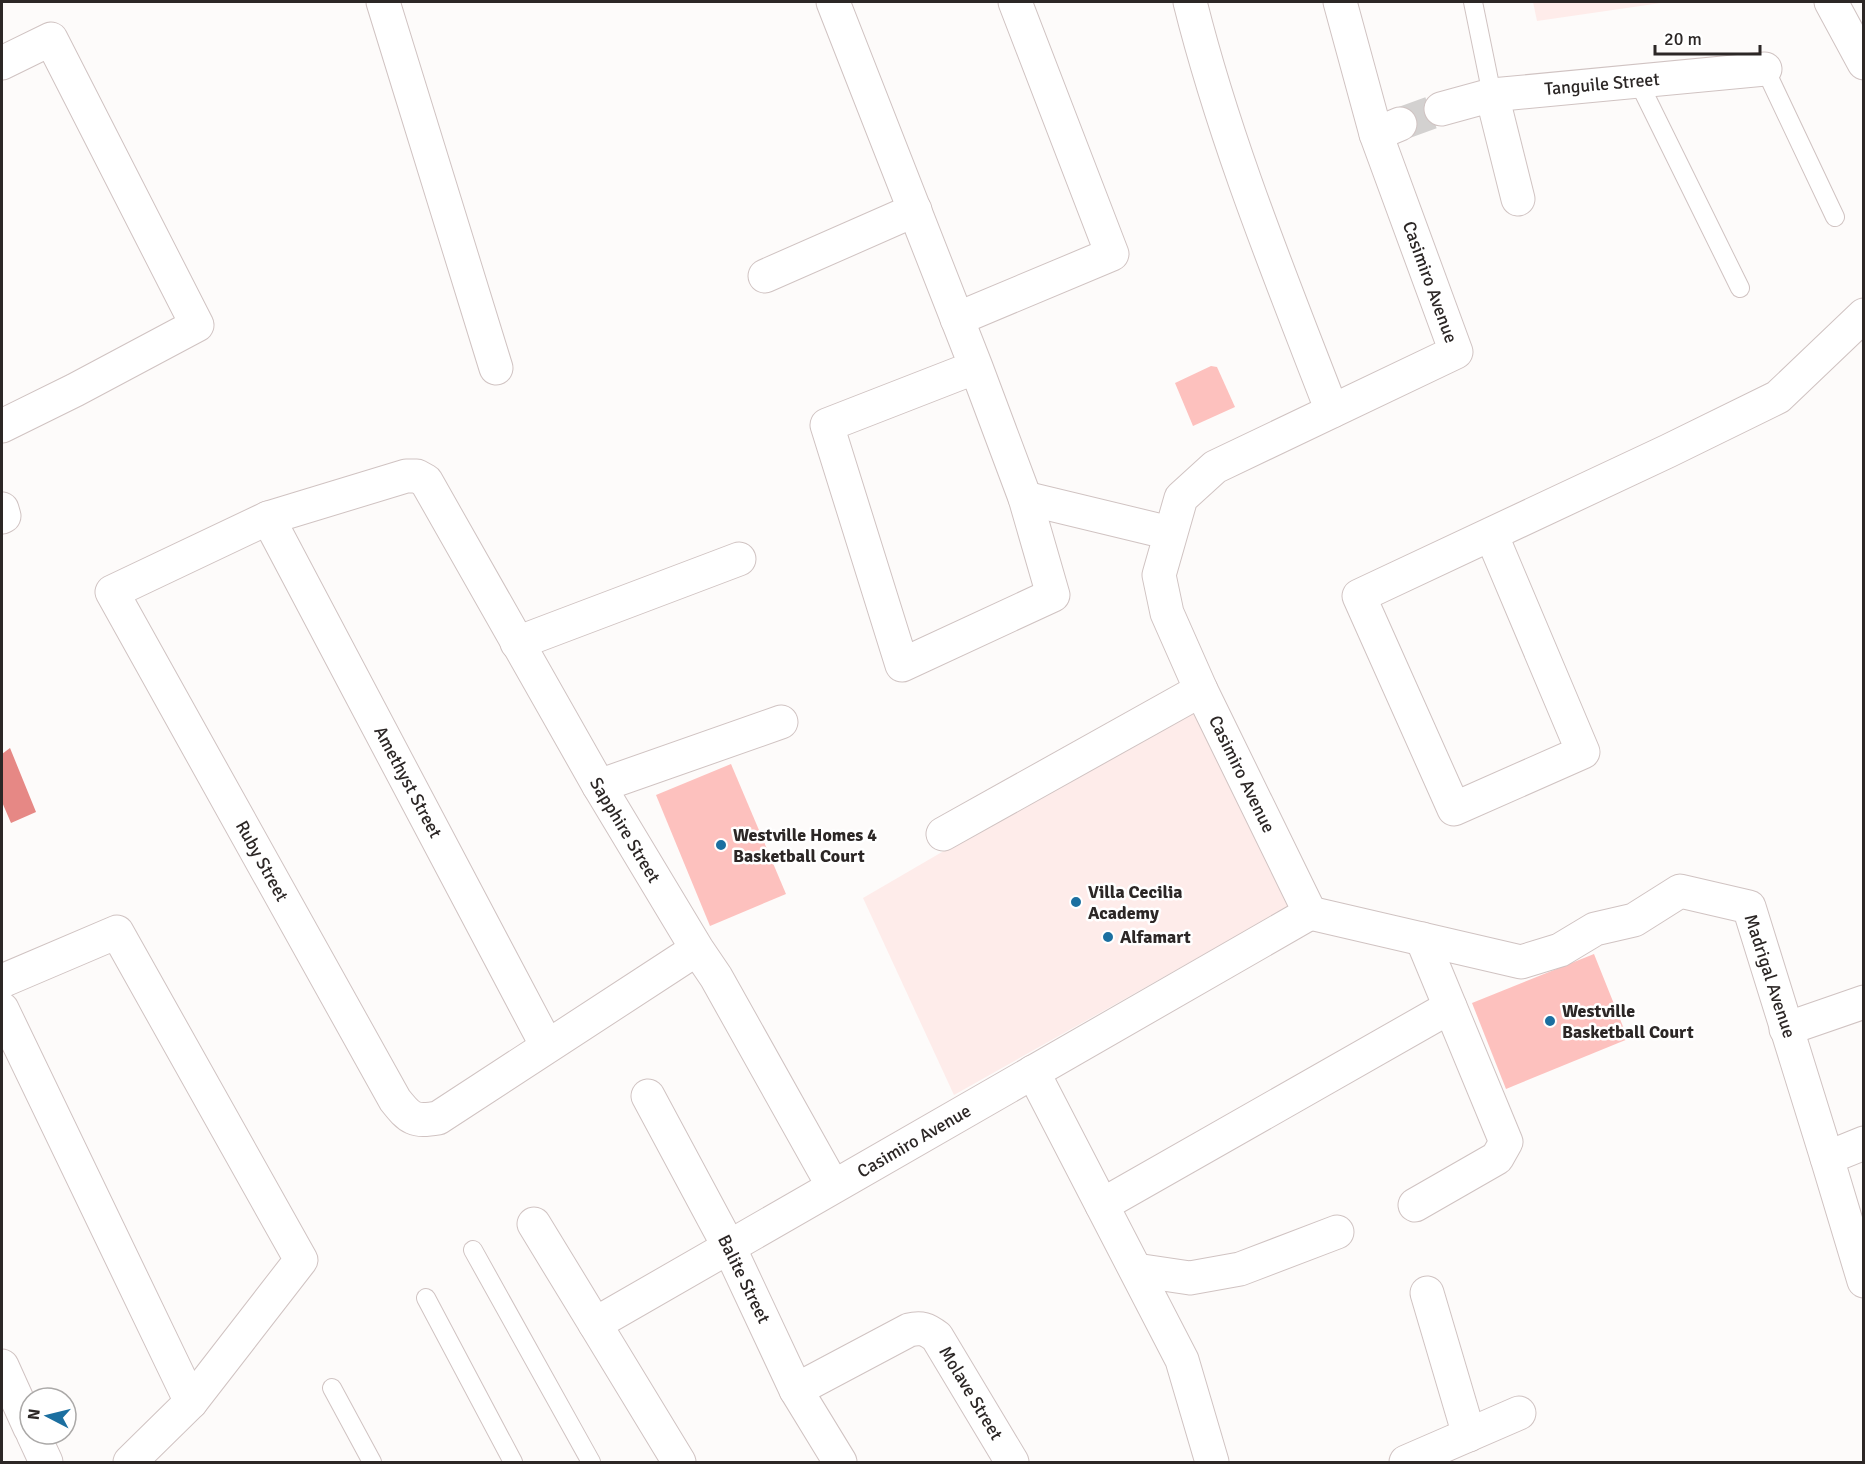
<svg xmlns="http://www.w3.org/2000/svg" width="1865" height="1464" font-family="Signika,sans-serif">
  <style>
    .built { fill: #feecea }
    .green { fill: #fdc1be }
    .water { fill: #e68885 }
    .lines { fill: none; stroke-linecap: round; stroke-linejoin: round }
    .street-tunnel { stroke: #d3d1d0; stroke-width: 33; stroke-dasharray: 33 16; stroke-linecap: butt }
    .lane-casing { stroke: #d0c3c2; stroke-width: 20 }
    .street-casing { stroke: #d0c3c2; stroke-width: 35 }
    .secondary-casing { stroke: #d0c3c2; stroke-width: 35 }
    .lane { stroke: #fff; stroke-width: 18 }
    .street { stroke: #fff; stroke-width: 33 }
    .secondary { stroke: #fff; stroke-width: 33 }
    .poi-dot { fill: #1b6fa0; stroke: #fff; stroke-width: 2 }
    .labels { text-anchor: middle; stroke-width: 5; stroke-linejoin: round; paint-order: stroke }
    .street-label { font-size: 18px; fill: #2c2726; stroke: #fff }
    .poi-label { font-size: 18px; font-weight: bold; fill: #2c2726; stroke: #fff; text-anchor: start }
  </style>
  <rect width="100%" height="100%" fill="#fdfbfa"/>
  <!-- built -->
  <g class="built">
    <path d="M1533,2H1668L1537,21Z"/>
    <path d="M1193,706L1288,907L954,1095L863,898Z"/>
  </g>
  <!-- green -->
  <g class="green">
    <path d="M1211,366L1217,367L1235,407L1193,426L1175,383Z"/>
    <path d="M731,764L786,894L710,926L656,795Z"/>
    <path d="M1594,954L1628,1039L1506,1089L1472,1003Z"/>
  </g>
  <!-- water -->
  <path class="water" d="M10,748L36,812L11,823L2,802V754Z"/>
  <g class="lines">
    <!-- street-tunnel -->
    <path class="street-tunnel" d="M1400,124L1441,109"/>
    <defs>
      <g id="lane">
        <path d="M1473,2L1492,95"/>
        <path d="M1765,69L1835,217"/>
        <path d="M1638,81L1740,288"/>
        <path d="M473,1250L591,1462"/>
        <path d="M426,1298L513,1462"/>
        <path d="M332,1388L372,1462"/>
      </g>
      <g id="street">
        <path d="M383,2L496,368"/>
        <path d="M833,2L976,367L1025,498L1053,595L902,665L827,425L976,367"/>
        <path d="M1190,2C1225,142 1280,276 1332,411"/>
        <path d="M1831,2L1864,63"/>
        <path d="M2,63L51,39L197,325L75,390L2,426"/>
        <path d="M1492,95L1518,199"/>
        <path d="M1441,109L1492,95L1765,69"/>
        <path d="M1376,134L1400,124"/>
        <path d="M765,276L915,210"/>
        <path d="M957,319L1112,254L1015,2"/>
        <path d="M1025,498L1170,533"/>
        <path d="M2,509L4,516L2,517"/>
        <path d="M268,518L547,1046"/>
        <path d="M1491,534L1583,752L1454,809L1359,596L1668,451L1778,397L1864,315"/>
        <path d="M517,643L739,559"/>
        <path d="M599,786L781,722"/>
        <path d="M943,834L1201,690"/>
        <path d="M1310,913L1521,962L1560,950L1595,929L1634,920L1680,891L1749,907L1827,1158L1864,1281"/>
        <path d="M697,949L438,1118C414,1122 410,1119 395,1100L112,592L268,518L406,476H417L426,481L599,786L697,949L716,977L833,1186"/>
        <path d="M2,981L117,932L301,1260L191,1402L130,1462"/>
        <path d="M2,1009L191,1402"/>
        <path d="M1786,1029L1864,1002"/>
        <path d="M1033,1072L1182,1360L1212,1462"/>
        <path d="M648,1096L729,1247L796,1390L840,1462"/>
        <path d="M1827,1158L1864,1143"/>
        <path d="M1102,1205L1450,1007"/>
        <path d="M1415,1205L1497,1158L1506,1142L1422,939"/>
        <path d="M534,1224L595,1324"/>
        <path d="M1136,1270L1190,1278L1240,1269L1337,1232"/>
        <path d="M1427,1293L1469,1435"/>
        <path d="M2,1366L30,1428"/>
        <path d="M796,1390L909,1330C921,1327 927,1329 937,1337L1012,1462"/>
        <path d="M33,1434L46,1462"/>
        <path d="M1406,1462L1519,1413"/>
      </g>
      <path id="secondary" d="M679,1462L595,1324L1310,913L1201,690L1167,613L1159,575L1181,498L1215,467L1456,352L1376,134L1340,2"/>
    </defs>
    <!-- lane casing -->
    <use href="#lane" class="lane-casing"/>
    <!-- street casing -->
    <use href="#street" class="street-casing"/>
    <!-- secondary casing -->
    <use href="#secondary" class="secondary-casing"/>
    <!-- lane -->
    <use href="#lane" class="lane"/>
    <!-- street -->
    <use href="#street" class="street"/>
    <!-- secondary -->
    <use href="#secondary" class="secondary"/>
  </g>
  <!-- markers -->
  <g class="poi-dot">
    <circle cx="721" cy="845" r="6"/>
    <circle cx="1076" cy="902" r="6"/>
    <circle cx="1108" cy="937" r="6"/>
    <circle cx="1550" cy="1021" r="6"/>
  </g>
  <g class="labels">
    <!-- street labels -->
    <g class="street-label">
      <text transform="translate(1602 84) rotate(-5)" y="6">Tanguile Street</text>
      <text transform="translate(1430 282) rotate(70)" y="6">Casimiro Avenue</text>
      <text transform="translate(1242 774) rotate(64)" y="6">Casimiro Avenue</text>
      <text transform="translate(408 782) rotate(62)" y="6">Amethyst Street</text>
      <text transform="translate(625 830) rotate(59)" y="6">Sapphire Street</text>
      <text transform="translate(262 861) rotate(61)" y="6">Ruby Street</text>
      <text transform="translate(1770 976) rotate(72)" y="6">Madrigal Avenue</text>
      <text transform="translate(914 1141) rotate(-30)" y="6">Casimiro Avenue</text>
      <text transform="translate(744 1279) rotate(64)" y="6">Balite Street</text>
      <text transform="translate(971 1393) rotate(59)" y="6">Molave Street</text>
    </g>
    <!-- poi labels -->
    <g class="poi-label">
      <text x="733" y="841">Westville Homes 4<tspan x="733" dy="21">Basketball Court</tspan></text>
      <text x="1088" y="898">Villa Cecilia<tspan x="1088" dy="21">Academy</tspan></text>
      <text x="1120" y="943">Alfamart</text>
      <text x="1562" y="1017">Westville<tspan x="1562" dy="21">Basketball Court</tspan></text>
    </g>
  </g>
  <!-- border -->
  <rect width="1865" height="1464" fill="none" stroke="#2c2726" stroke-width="6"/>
  <!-- north arrow -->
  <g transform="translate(48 1416) rotate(277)"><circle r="28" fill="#ffffff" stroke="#aba9a8" stroke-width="1.5"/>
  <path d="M0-4.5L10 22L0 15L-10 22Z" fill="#1b6fa0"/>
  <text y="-9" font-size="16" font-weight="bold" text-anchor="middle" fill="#2c2726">N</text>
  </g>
  <!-- scale -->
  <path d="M1655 45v9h105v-9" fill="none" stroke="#2c2726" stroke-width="3"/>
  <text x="1664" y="45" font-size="18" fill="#2c2726" stroke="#ffffff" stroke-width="4.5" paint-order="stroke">20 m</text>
</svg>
